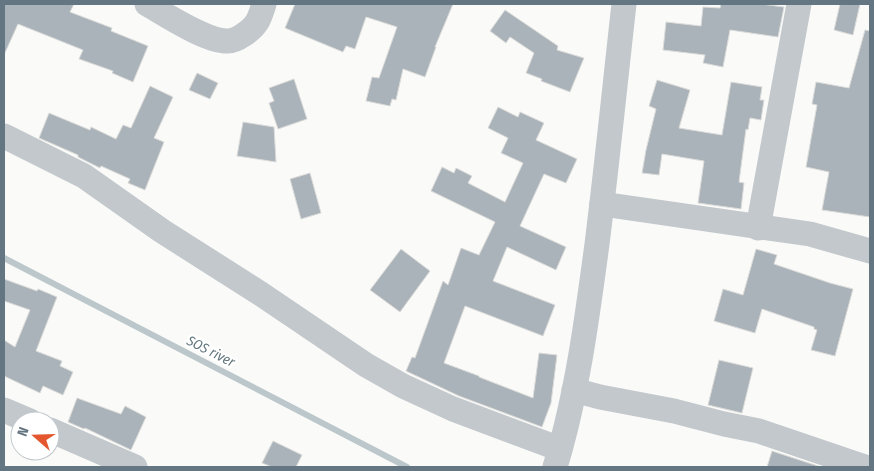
<svg xmlns="http://www.w3.org/2000/svg" width="874" height="471" font-family="'Fira Sans Condensed',sans-serif">
  <style>
    .lines { fill: none; stroke-linecap: round; stroke-linejoin: round }
    .stream { stroke: #bbc7cb; stroke-width: 6 }
    .building { fill: #aab3b9; stroke: #dcdcda }
    .minor { stroke: #c3c8cc; stroke-width: 25 }
    .labels { text-anchor: middle; stroke-width: 5; stroke-linejoin: round; paint-order: stroke }
    .water-label { font-size: 14px; font-style: italic; fill: #60757c; stroke: #fff }
  </style>
  <rect width="100%" height="100%" fill="#fafaf8"/>
  <g class="lines">
    <!-- stream -->
    <path class="stream" d="M4,258L407,467"/>
  </g>
  <!-- building -->
  <g class="building">
    <path d="M4,4H74L70,12L112,28L111,31L148,46L133,82L112,73L113,71L79,59L83,50L18,24L4,55Z"/>
    <path d="M295,4H453L435,47H436L425,77L403,69L396,100L392,99L390,106L366,101L372,77L379,78L397,27L366,17L355,49L346,46L343,52L285,28Z"/>
    <path d="M721,4H761L784,7L778,37L730,30L723,67L703,63L705,55L663,50L666,22L701,26L703,7L720,8Z"/>
    <path d="M840,4H860L853,35L834,30Z"/>
    <path d="M505,10L558,46L557,50L584,58L570,92L541,81L542,79L526,73L534,53L510,37L506,43L490,31Z"/>
    <path d="M865,30L870,31V217L822,210L829,172L806,167L817,105L812,104L816,82L849,88Z"/>
    <path d="M197,73L218,83L210,99L189,90Z"/>
    <path d="M294,79L307,119L278,129L269,103L274,101L269,88Z"/>
    <path d="M657,80L690,90L679,128L722,135L731,82L762,87L760,100H764L761,120L750,118L748,130L746,129L739,182L744,183L741,209L698,203L704,161L662,154L659,175L642,173L646,150L656,109L649,106Z"/>
    <path d="M150,86L173,97L154,138L164,142L145,190L128,183L130,179L101,166L100,168L78,157V155L39,138L49,113L90,130L91,127L116,139L123,125L131,128Z"/>
    <path d="M498,107L518,117L520,112L544,123L536,140L577,159L566,183L544,174L520,226L566,247L556,270L507,247L493,281L555,305L543,336L465,306L444,363L479,376V377L533,398L539,353L557,355L551,403L542,427L459,396L406,371L412,357L415,358L443,281L448,285L461,248L479,255L495,222L431,191L442,167L454,173L456,168L472,176L468,183L505,202L523,163L501,153L508,138L488,128Z"/>
    <path d="M243,122L274,127L276,162L237,156Z"/>
    <path d="M310,173L321,213L301,219L290,179Z"/>
    <path d="M401,249L430,271L400,312L370,290Z"/>
    <path d="M756,249L777,255L774,264L830,283L853,289L835,356L811,350L817,330L814,329V327L762,309L755,333L714,321L723,289L743,295Z"/>
    <path d="M4,279L37,291L38,289L57,297L36,351L62,361L60,366L73,372L63,395L43,386L40,393L4,376V340L15,347L30,310L4,301Z"/>
    <path d="M719,360L753,368L742,413L708,405Z"/>
    <path d="M77,398L121,414L125,406L146,417L131,450L85,428L84,429L68,422Z"/>
    <path d="M273,441L302,455L296,467H272L262,463Z"/>
    <path d="M772,451L821,467H767Z"/>
  </g>
  <g class="lines">
    <!-- minor -->
    <g class="minor">
      <path d="M147,4C166,15 207,42 228,41C237,41 252,30 257,22C260,17 262,10 264,4"/>
      <path d="M4,136L84,176L162,231L261,294L366,365L403,386L453,409L560,449"/>
      <path d="M602,204L810,234L870,251"/>
      <path d="M758,228L799,4"/>
      <path d="M574,390L600,397L674,411L724,424L759,431L865,467"/>
      <path d="M4,410L30,421"/>
      <path d="M50,430L135,467"/>
      <path d="M555,467C577,395 587,319 597,244C607,164 615,84 624,4"/>
    </g>
  </g>
  <g class="labels">
    <!-- water labels -->
    <g class="water-label">
      <text transform="translate(211 351) rotate(27)" y="5">SOS river</text>
    </g>
  </g>
  <!-- border -->
  <rect width="874" height="471" fill="none" stroke="#657683" stroke-width="10"/>
  <!-- north arrow -->
  <g transform="translate(35 436) rotate(290)"><circle r="24" fill="#ffffff" stroke="#c1c8cd"/>
  <path d="M0-4L9 19L0 12L-9 19Z" fill="#e4572e"/>
  <text y="-8" font-size="14" font-weight="bold" text-anchor="middle" fill="#657683">N</text>
  </g>
</svg>
